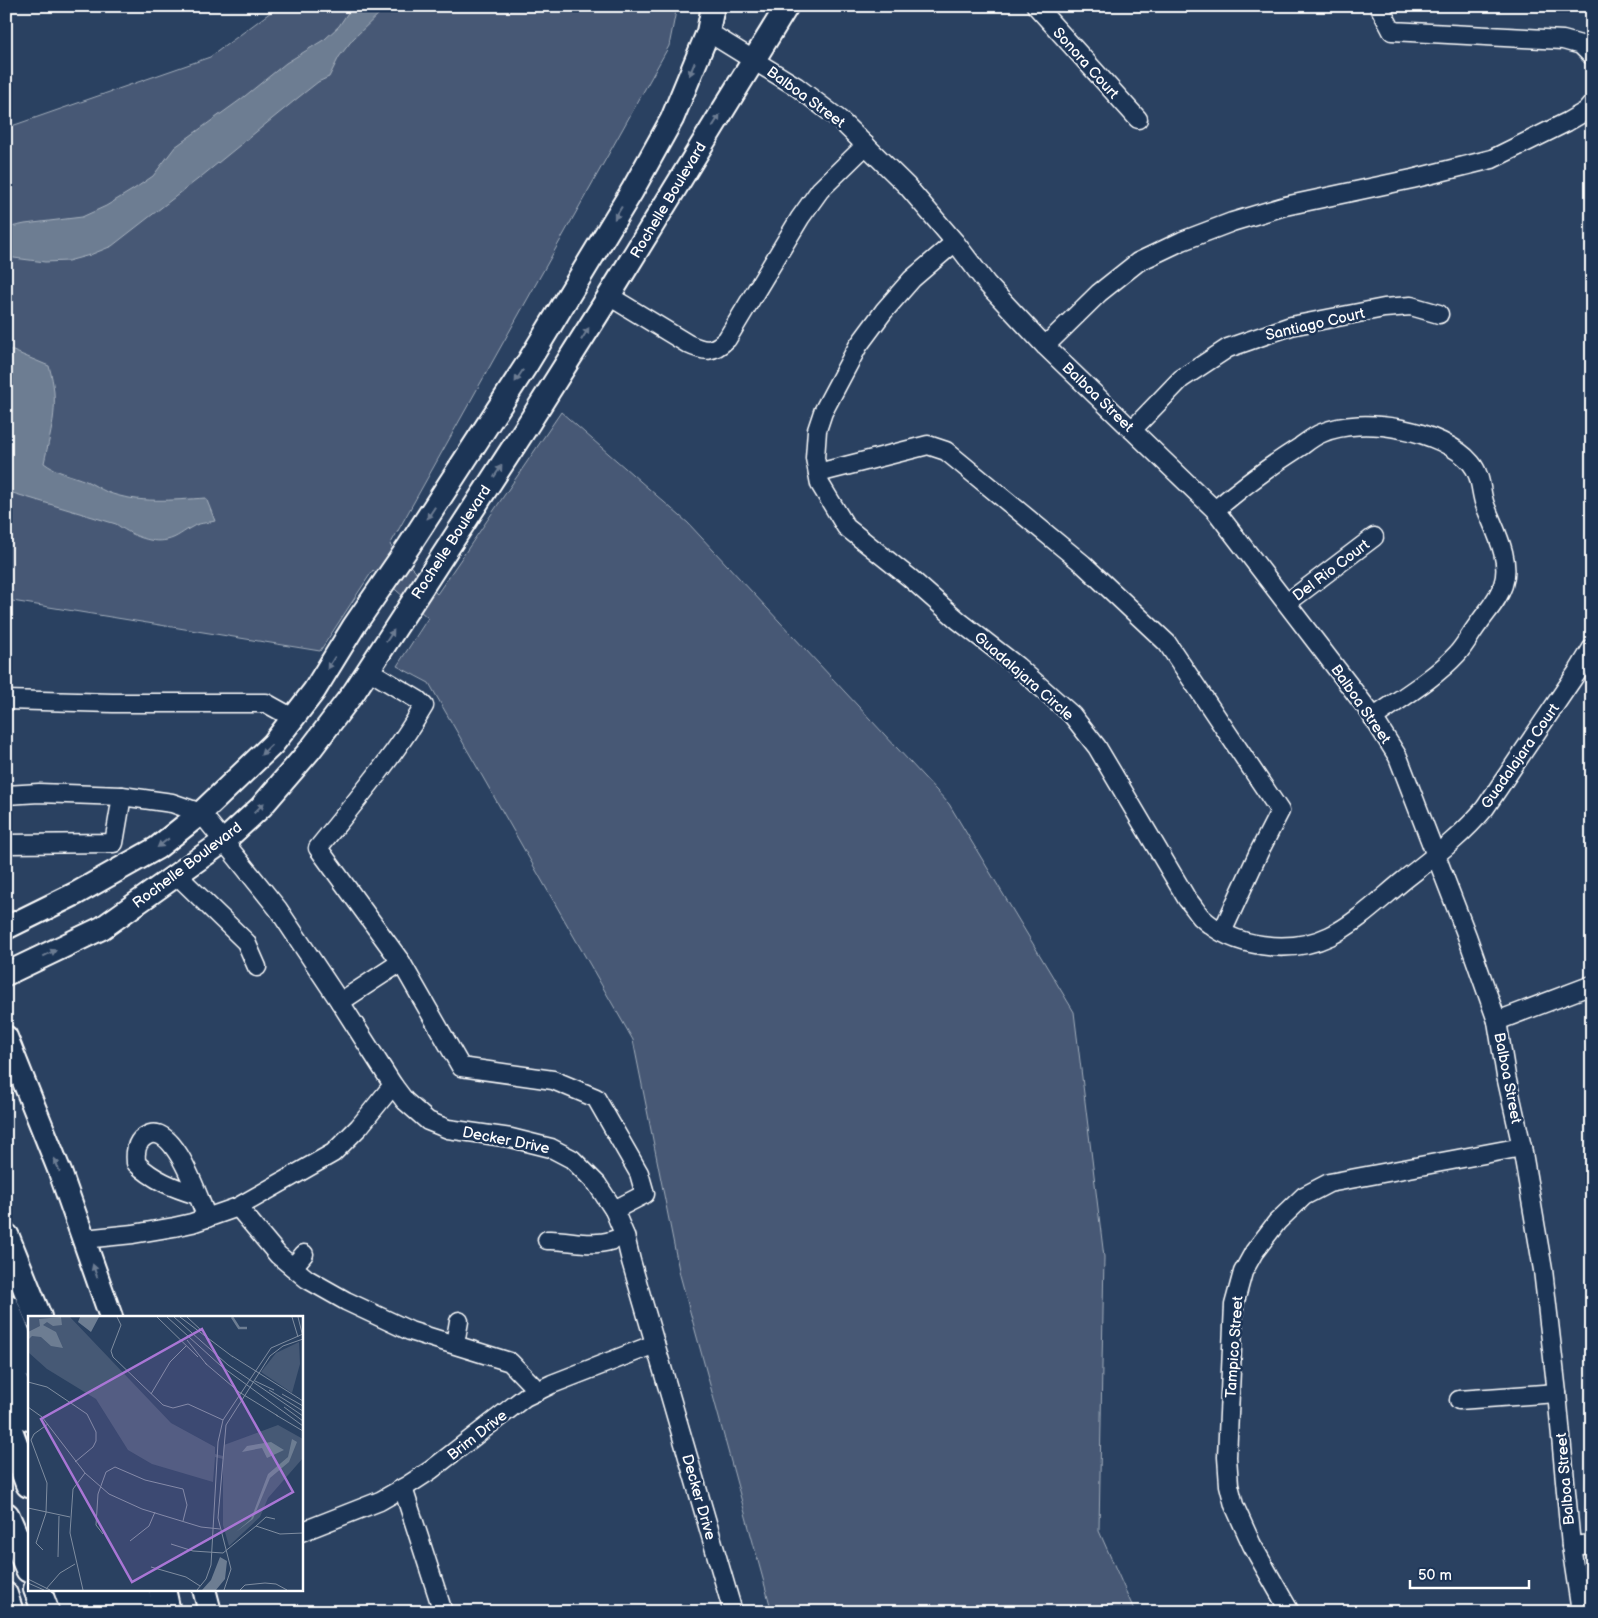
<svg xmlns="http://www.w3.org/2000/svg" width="1598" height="1618" font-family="'Balsamiq Sans',sans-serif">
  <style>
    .green { fill: #465975; stroke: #a2acba }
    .water { fill: #6d7d92; stroke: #a7b1be }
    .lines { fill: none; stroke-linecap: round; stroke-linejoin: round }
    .minor-casing { stroke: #fff; stroke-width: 21 }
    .major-casing { stroke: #fff; stroke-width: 26 }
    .highway-casing { stroke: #fff; stroke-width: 30 }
    .minor { stroke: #1d3557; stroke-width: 18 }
    .major { stroke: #1d3557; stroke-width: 22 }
    .highway { stroke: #1d3557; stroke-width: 26 }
    .oneway { fill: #6c7c92 }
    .labels { text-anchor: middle; stroke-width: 5; stroke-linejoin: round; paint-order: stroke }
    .street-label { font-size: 15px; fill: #fff; stroke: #1d3557 }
    .inset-river { fill: none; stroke: #6d7d92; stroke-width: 2.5 }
    .inset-road { fill: none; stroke: #7f8da0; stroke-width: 1 }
    .view { fill: #a976d5; fill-opacity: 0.15; stroke: #a976d5; stroke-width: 2.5 }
    .inset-edge { fill: none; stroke: #fff; stroke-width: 2.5 }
  </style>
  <rect width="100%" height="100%" fill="#2a4161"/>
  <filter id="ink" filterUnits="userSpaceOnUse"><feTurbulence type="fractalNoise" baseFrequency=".02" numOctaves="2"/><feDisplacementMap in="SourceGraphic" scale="10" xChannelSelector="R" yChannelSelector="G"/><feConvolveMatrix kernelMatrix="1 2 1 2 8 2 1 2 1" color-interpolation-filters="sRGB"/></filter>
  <g filter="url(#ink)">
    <!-- green -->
    <path class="green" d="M279,6H677L669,46L390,545L437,594L561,412L688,523L949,804L1074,1012L1104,1257L1099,1531L1135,1612H772L680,1275L633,1040L429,683L397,666L428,618L373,570L320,651L6,600V128L210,57Z"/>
    <!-- water -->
    <g class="water">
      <path d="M355,6H387L353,39L339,57L329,77L318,82L299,97L202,176L112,246L90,255L68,261L45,262L6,257V228L25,224L82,217L106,206L134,189L153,176L175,147L240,100L286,63L325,39L339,26L347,14Z"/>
      <path d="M6,348L49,366C60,404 52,426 44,463C57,473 71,475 86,481C93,484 100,489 107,492C138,504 173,500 206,498L215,521C207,523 198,523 192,527C184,531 177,538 167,540C149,544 130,534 116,524L6,491Z"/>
    </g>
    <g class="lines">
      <defs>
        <g id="minor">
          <path d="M1036,6L1138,119"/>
          <path d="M1379,6L1392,31L1563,40L1581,45L1592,56"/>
          <path d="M708,32L797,87L839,119L907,186L955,242L987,284L1045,346L1215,510L1369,711L1398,757L1467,936L1497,1021L1506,1076L1522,1147L1543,1270L1557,1393L1571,1546L1581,1612"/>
          <path d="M955,242L912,279L884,311L858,346L823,412L817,430L815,458L820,484L846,527L910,578L959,621L1017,666L1072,715L1097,747L1187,899C1192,904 1196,911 1201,917C1233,948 1290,955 1330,936C1355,924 1381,899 1403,881C1432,858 1461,837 1485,808L1578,671L1592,648"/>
          <path d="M609,296L688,344C705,352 713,353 727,339L800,218L820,190L866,145"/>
          <path d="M1045,346L1099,293L1138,262L1182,241L1232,222L1285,206L1412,179L1492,159L1567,122L1586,111L1592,104"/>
          <path d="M1132,430L1181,379L1228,348L1291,326L1384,308L1411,306L1439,314"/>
          <path d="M818,473L928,445L946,451L1083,564L1167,643L1280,811L1259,852L1222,932"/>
          <path d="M1215,510C1242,487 1270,466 1300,447C1307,442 1314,436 1322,433C1362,415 1443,430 1471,463C1482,476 1480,491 1485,505C1494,529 1512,559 1503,585C1498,600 1488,610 1479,623C1471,633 1466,644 1457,654C1434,679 1401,698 1373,718"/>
          <path d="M1287,603L1374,537"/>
          <path d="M368,670L418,700L424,706C394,757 355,802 318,848L401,962"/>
          <path d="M6,700L113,703H266L293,718"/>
          <path d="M6,795L39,793L122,796L172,803L201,813L278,909L340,1002L393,1085L405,1101L428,1121L448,1129L511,1138L551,1148L572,1159L597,1184L614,1210L625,1236L631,1261L733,1612"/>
          <path d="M6,844L114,843L122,796"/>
          <path d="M177,875L246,942L257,967"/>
          <path d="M340,1002L401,962L461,1067L553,1080L596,1098L639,1173L645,1194L614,1210"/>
          <path d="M1497,1021L1592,985"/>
          <path d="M197,1195C174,1188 153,1180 136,1163C135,1153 136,1141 146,1136C174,1119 199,1200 207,1218"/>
          <path d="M238,1207L278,1255L307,1279L346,1301L410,1331L510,1362L538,1391"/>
          <path d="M84,1239L133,1234L174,1227L192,1223L238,1207L333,1153L359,1127L393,1085"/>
          <path d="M547,1240C564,1239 581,1245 598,1243C607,1243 616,1239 625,1236"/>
          <path d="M293,1267L304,1254"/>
          <path d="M455,1344L459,1321"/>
          <path d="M1459,1400L1557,1393"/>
          <path d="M403,1488L443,1612"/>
          <path d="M301,1532L380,1501L408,1485L431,1470L525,1397L552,1384L655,1344"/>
          <path d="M1571,1546L1592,1544"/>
          <path d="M1290,1612L1252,1545L1234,1505L1229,1485L1227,1457L1234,1305L1243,1272L1254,1252L1277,1222L1304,1196L1329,1183L1522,1147"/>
        </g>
        <g id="major">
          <path d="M6,928L77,893L157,848L201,813L273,744L314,691L354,626L409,546L527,364L632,191L672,119L708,32L713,6"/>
          <path d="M6,974L102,928L224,841L261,807L310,750L354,692L527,426L609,296L787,6"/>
          <path d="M6,1037L60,1172L111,1317"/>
          <path d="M204,1589L210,1612"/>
          <path d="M6,1594L12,1612"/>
        </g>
        <g id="highway">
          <path d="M6,1237L38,1317"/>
          <path d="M6,1307L29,1364"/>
          <path d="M6,1361L29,1417"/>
          <path d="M6,1422L29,1484"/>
          <path d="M6,1516L29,1569"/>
          <path d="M37,1589L46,1612"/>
          <path d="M67,1589L75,1612"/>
          <path d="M91,1589L98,1612"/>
          <path d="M111,1589L118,1612"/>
          <path d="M135,1589L142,1612"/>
          <path d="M162,1589L167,1612"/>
        </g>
      </defs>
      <!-- minor casing -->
      <use href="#minor" class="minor-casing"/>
      <!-- major casing -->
      <use href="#major" class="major-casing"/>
      <!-- highway casing -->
      <use href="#highway" class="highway-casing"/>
      <!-- minor -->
      <use href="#minor" class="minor"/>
      <!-- major -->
      <use href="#major" class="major"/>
      <!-- highway -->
      <use href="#highway" class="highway"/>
    </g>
    <!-- one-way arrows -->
    <defs><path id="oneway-solid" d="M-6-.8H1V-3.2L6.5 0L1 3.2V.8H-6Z" transform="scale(1.25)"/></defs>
    <g class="oneway">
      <use href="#oneway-solid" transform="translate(692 69) rotate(112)"/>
      <use href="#oneway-solid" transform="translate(716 121) rotate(-58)"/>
      <use href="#oneway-solid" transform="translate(618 213) rotate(121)"/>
      <use href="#oneway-solid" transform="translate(585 334) rotate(-58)"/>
      <use href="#oneway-solid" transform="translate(519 376) rotate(123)"/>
      <use href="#oneway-solid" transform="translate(498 471) rotate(-57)"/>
      <use href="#oneway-solid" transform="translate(431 513) rotate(123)"/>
      <use href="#oneway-solid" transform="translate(390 636) rotate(-57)"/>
      <use href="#oneway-solid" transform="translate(331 663) rotate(122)"/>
      <use href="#oneway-solid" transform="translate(266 750) rotate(136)"/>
      <use href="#oneway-solid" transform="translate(259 808) rotate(-45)"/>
      <use href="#oneway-solid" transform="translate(163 843) rotate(142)"/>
      <use href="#oneway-solid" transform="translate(50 953) rotate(-26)"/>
      <use href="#oneway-solid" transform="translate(57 1165) rotate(-111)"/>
      <use href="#oneway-solid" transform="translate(95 1271) rotate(-109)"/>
    </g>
  </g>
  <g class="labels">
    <!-- street labels -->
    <g class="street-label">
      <text transform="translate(1086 63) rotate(48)" y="5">Sonora Court</text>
      <text transform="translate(806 97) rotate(36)" y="5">Balboa Street</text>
      <text transform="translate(668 200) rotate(-59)" y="5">Rochelle Boulevard</text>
      <text transform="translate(1315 324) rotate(-13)" y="5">Santiago Court</text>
      <text transform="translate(1098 397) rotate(44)" y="5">Balboa Street</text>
      <text transform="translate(451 542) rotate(-57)" y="5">Rochelle Boulevard</text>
      <text transform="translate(1331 570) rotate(-37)" y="5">Del Rio Court</text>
      <text transform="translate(1024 676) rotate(41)" y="5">Guadalajara Circle</text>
      <text transform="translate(1361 704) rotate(55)" y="5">Balboa Street</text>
      <text transform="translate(1520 756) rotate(-55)" y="5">Guadalajara Court</text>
      <text transform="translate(187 865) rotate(-37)" y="5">Rochelle Boulevard</text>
      <text transform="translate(1508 1078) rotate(79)" y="5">Balboa Street</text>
      <text transform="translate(506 1140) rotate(11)" y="5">Decker Drive</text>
      <text transform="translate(1234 1347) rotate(-86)" y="5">Tampico Street</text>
      <text transform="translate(477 1435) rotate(-38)" y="5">Brim Drive</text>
      <text transform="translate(1565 1479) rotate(-95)" y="5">Balboa Street</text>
      <text transform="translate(699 1497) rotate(74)" y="5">Decker Drive</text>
    </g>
  </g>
  <!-- overview -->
  <g transform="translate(28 1316)">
    <rect width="275" height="275" fill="#2a4161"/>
    <path d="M0,1H42L143,107L187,131V138L195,140L196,129L250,109L275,123V142L240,182L232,201L201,230L195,209V143L187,141L185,166L124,148L100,134L68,83L19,53L0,36ZM271,26L272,48L264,77L233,56L248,37Z" fill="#465975"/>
    <path d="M33,1L34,9L25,10L19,6L15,9L28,16L35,32L23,30L13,21L4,20L0,24V16L12,10L11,3ZM52,1H71L63,16L50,6ZM264,123L269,126L261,146L242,162L225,203L208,216L223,203L240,158L260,141ZM243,126L256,134L239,142L234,132L214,136L219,130ZM192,241L199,245L197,263L188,274H174L183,264Z" fill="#6d7d92"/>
    <path class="inset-river" d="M204,1L211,12H219"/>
    <path class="inset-road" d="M89,1L93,9L83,35L85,41L135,89L145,92L160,88L195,104M129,1L170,41M139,1L193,50L275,110M146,1L200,49L275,100M152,1L205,41M159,1L174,15M264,1L270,21M270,1L275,21M159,24L179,49M204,40L275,85M177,47L211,76L250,100M227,65L246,74M0,66L19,71L59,98L68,116V125L65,131L47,146M241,74L275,95M123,78L142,46L158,30M254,78L275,90M0,91L14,101L57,157L81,178L114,193L173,211L192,213M256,91L275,105M248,99L275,115M0,192L42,201M228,210L238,201L247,203M75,218L68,209L70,178L78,156L87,151L117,164L155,173L159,189L155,205M102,225L121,210L127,196M143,228L165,235L195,237L228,210L252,218L275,217M15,234L8,227L18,197L19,167L3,124L6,118L20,108M30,241L31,200M123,251L158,261L172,270M0,263L22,274M0,267L16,274M18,273L32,257L47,248M55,274L42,217L45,173L57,157M169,274L178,263L183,249L190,126L195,104L243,32L275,18M196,274L203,253L190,202L198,109L242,40L255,30L275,23M212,274L217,269L237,267L248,268L259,274"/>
    <path class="view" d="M174,13L265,176L104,266L13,103Z"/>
    <rect width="275" height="275" class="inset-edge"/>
  </g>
  <!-- margin -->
  <rect width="1598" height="1618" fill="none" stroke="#1d3557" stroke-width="25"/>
  <rect x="12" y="12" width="1573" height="1593" fill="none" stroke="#fff" stroke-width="2" filter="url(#ink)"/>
  <!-- scale -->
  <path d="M1410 1580v8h119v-8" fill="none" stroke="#ffffff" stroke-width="2.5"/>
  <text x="1418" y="1580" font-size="15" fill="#ffffff" stroke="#1d3557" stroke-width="4" paint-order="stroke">50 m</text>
</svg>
